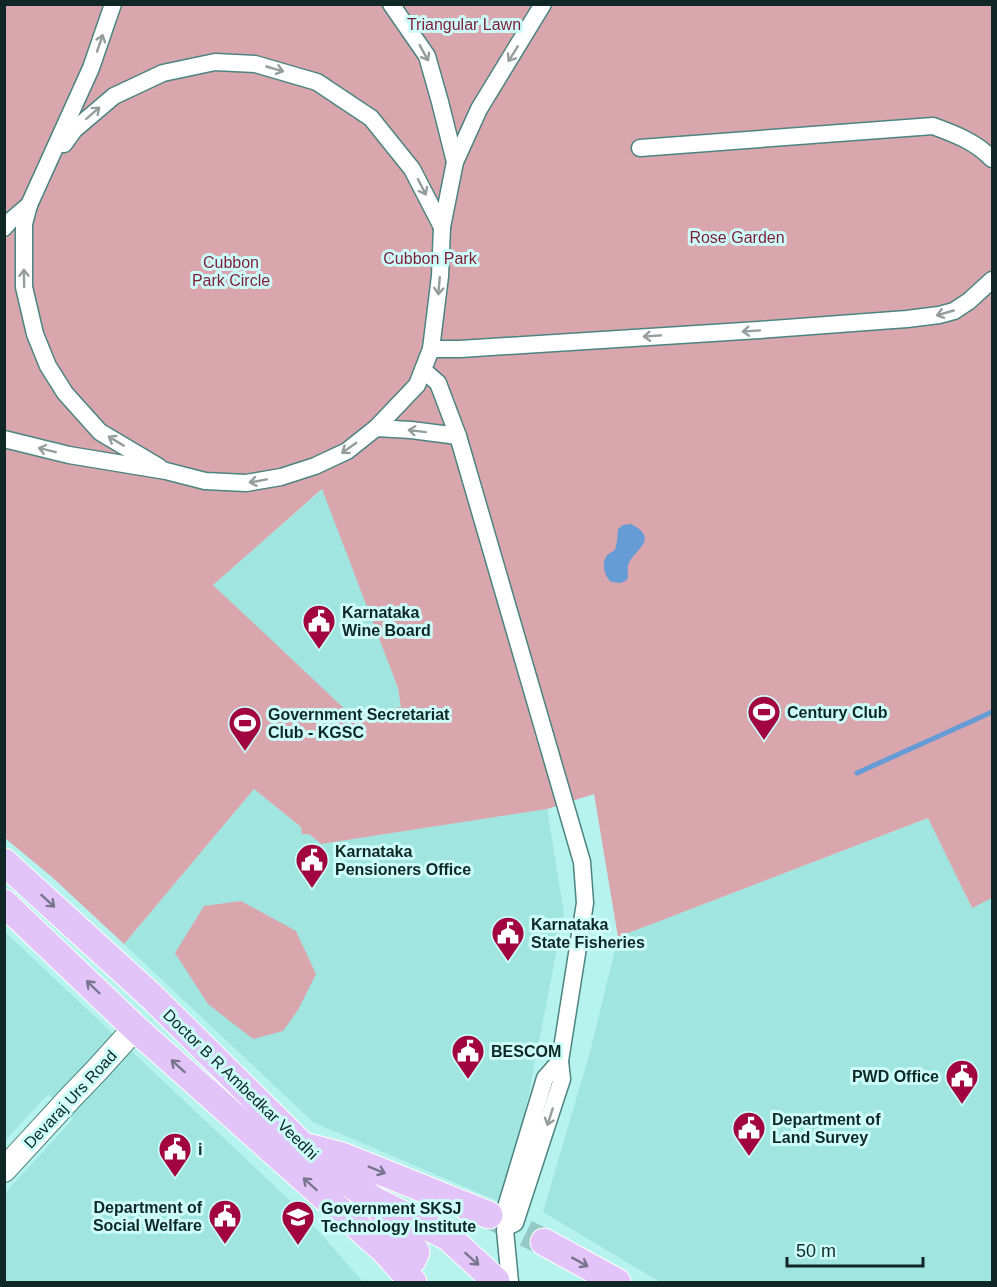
<svg xmlns="http://www.w3.org/2000/svg" width="997" height="1287" font-family="Arial,sans-serif">
  <style>
    .built { fill: #a0e5e0 }
    .green { fill: #daa6ad; fill-rule: evenodd }
    .water { fill: #659cd5 }
    .lines { fill: none; stroke-linecap: round; stroke-linejoin: round }
    .stream { stroke: #659cd5; stroke-width: 5 }
    .primary-tunnel { stroke: #95c9c6; stroke-width: 27; stroke-dasharray: 27 14; stroke-linecap: butt }
    .street-casing { stroke: #4b8480; stroke-width: 19 }
    .secondary-casing { stroke: #4b8480; stroke-width: 26 }
    .primary-casing { stroke: #fff; stroke-width: 29 }
    .street { stroke: #fff; stroke-width: 16 }
    .secondary { stroke: #fff; stroke-width: 24 }
    .primary { stroke: #e2c4f8; stroke-width: 27 }
    .oneway { stroke: #939e9d }
    .oneway2 { stroke: #78768f }
    .labels { text-anchor: middle; stroke-width: 6; stroke-linejoin: round; paint-order: stroke }
    .park-label { font-size: 16px; fill: #7f1d37; stroke: #cdfdf9 }
    .poi-label { font-size: 16px; font-weight: bold; fill: #0f2726; stroke: #cdfdf9; text-anchor: start }
    .street-label { font-size: 16px; fill: #0f2726; stroke: #cdfdf9 }
  </style>
  <rect width="100%" height="100%" fill="#b6f2ee"/>
  <!-- built -->
  <g class="built">
    <path d="M323,489L398,688L402,707L349,714L213,585Z"/>
    <path d="M254,789L321,844L547,809L564,913L507,1205L313,1122L124,944Z"/>
    <path d="M929,818L971,907L992,898V1282H660L543,1212L590,1052L618,937Z"/>
    <path d="M4,931L300,1210L363,1282H5V1193L73,1119L48,1094L5,1141Z"/>
  </g>
  <!-- green -->
  <g class="green">
    <path d="M4,5H992V898L972,908L928,818L618,937L594,794L547,809L321,844L309,834H302L301,827L254,789L124,944L52,877L5,838ZM322,489L398,688L401,707L350,714L213,585Z"/>
    <path d="M241,901L296,931L316,974L298,1010L283,1031L253,1039L208,1004L175,953L204,906Z"/>
  </g>
  <!-- water -->
  <path class="water" d="M631,524C662,540 632,550 628,566C627,570 629,575 627,580L621,583L611,582C605,577 601,564 606,557C607,554 612,552 615,550L617,541L618,529L623,525Z"/>
  <g class="lines">
    <!-- stream -->
    <path class="stream" d="M857,773L992,712"/>
    <!-- primary-tunnel -->
    <path class="primary-tunnel" d="M489,1215L544,1242"/>
    <defs>
      <g id="street">
        <path d="M113,4L91,68L29,205L24,224V287L35,334L48,366L65,393L100,432L159,467"/>
        <path d="M391,4L427,56L440,102L455,162"/>
        <path d="M64,144L74,130L114,96L163,73L215,62L255,64L317,82L371,118L412,169L442,227"/>
        <path d="M640,148L933,126C955,134 976,142 992,159"/>
        <path d="M4,228L9,222L29,205"/>
        <path d="M431,349H460L759,330L907,319L939,315L954,311L969,301L992,280"/>
        <path d="M423,370L438,383L458,436L582,862L585,903L560,1061L562,1079L515,1223L507,1227"/>
        <path d="M376,428L411,430L458,436"/>
        <path d="M4,439L69,455L166,471L205,481L246,483L281,477L315,466L347,451L376,428L417,385L431,349L440,276L442,227L455,162L479,109L543,4"/>
        <path d="M510,1282L505,1230L507,1227L503,1217L545,1078L560,1061"/>
      </g>
      <path id="secondary" d="M4,1170L72,1096L97,1070L135,1028"/>
      <g id="primary">
        <path d="M4,862L150,995L302,1145L340,1177L374,1200L448,1237L496,1281"/>
        <path d="M4,903L135,1028L385,1251L413,1282"/>
        <path d="M312,1148L342,1156L489,1215"/>
        <path d="M378,1206L397,1232L412,1246L416,1252L413,1259L401,1260L385,1251"/>
        <path d="M544,1242L617,1282"/>
      </g>
    </defs>
    <!-- street casing -->
    <use href="#street" class="street-casing"/>
    <!-- secondary casing -->
    <use href="#secondary" class="secondary-casing"/>
    <!-- primary casing -->
    <use href="#primary" class="primary-casing"/>
    <!-- street -->
    <use href="#street" class="street"/>
    <!-- secondary -->
    <use href="#secondary" class="secondary"/>
    <!-- primary -->
    <use href="#primary" class="primary"/>
  </g>
  <!-- one-way arrows -->
  <defs><path id="oneway-shaft" d="M-6 0H5M1.5-3L5.5 0L1.5 3" fill="none" stroke-width="1.6" stroke-linecap="round" stroke-linejoin="round" transform="scale(1.5)"/></defs>
  <g class="oneway">
    <use href="#oneway-shaft" transform="translate(100 43) rotate(-71)"/>
    <use href="#oneway-shaft" transform="translate(424 53) rotate(61)"/>
    <use href="#oneway-shaft" transform="translate(513 54) rotate(122)"/>
    <use href="#oneway-shaft" transform="translate(275 69) rotate(16)"/>
    <use href="#oneway-shaft" transform="translate(93 113) rotate(-41)"/>
    <use href="#oneway-shaft" transform="translate(422 187) rotate(63)"/>
    <use href="#oneway-shaft" transform="translate(24 278) rotate(-91)"/>
    <use href="#oneway-shaft" transform="translate(439 286) rotate(95)"/>
    <use href="#oneway-shaft" transform="translate(945 313) rotate(164)"/>
    <use href="#oneway-shaft" transform="translate(751 331) rotate(176)"/>
    <use href="#oneway-shaft" transform="translate(652 336) rotate(176)"/>
    <use href="#oneway-shaft" transform="translate(417 431) rotate(-173)"/>
    <use href="#oneway-shaft" transform="translate(116 441) rotate(-149)"/>
    <use href="#oneway-shaft" transform="translate(349 448) rotate(145)"/>
    <use href="#oneway-shaft" transform="translate(47 450) rotate(-166)"/>
    <use href="#oneway-shaft" transform="translate(258 481) rotate(170)"/>
    <use href="#oneway-shaft" transform="translate(550 1117) rotate(108)"/>
  </g>
  <g class="oneway2">
    <use href="#oneway-shaft" transform="translate(48 901) rotate(42)"/>
    <use href="#oneway-shaft" transform="translate(93 987) rotate(-136)"/>
    <use href="#oneway-shaft" transform="translate(178 1066) rotate(-138)"/>
    <use href="#oneway-shaft" transform="translate(377 1170) rotate(22)"/>
    <use href="#oneway-shaft" transform="translate(310 1184) rotate(-138)"/>
    <use href="#oneway-shaft" transform="translate(472 1259) rotate(42)"/>
    <use href="#oneway-shaft" transform="translate(580 1262) rotate(29)"/>
  </g>
  <!-- icons -->
  <defs>
    <symbol id="civic-pin" viewBox="-11 -11 22 30"><path d="M0 17L-7.5 6A9.5 9.5 0 1 1 7.5 6Z" fill="#a1043f" stroke="#cdfdf9"/><path d="M-.6-6.5H3V-4.5H.6V-3L4-1V1h2V6H-6V1h2V-1L-.6-3ZM-1.2 2.5V6h2.4V2.5Z" fill="#fff"/></symbol>
    <symbol id="stadium-pin" viewBox="-11 -11 22 30"><path d="M0 17L-7.5 6A9.5 9.5 0 1 1 7.5 6Z" fill="#a1043f" stroke="#cdfdf9"/><path d="M0-5a6.5 5 0 1 0 0 10a6.5 5 0 1 0 0-10ZM-3.5-1.8h7v3.6h-7Z" fill="#fff"/></symbol>
    <symbol id="university-pin" viewBox="-11 -11 22 30"><path d="M0 17L-7.5 6A9.5 9.5 0 1 1 7.5 6Z" fill="#a1043f" stroke="#cdfdf9"/><path d="M0-5L7-2L0 1L-7-2ZM-4 1L0 2.5L4 1V4Q0 6-4 4Z" fill="#fff"/></symbol>
  </defs>
  <g fill-rule="evenodd">
    <use href="#civic-pin" x="300" y="602" width="38" height="52"/>
    <use href="#stadium-pin" x="745" y="693" width="38" height="52"/>
    <use href="#stadium-pin" x="226" y="704" width="38" height="52"/>
    <use href="#civic-pin" x="293" y="841" width="38" height="52"/>
    <use href="#civic-pin" x="489" y="914" width="38" height="52"/>
    <use href="#civic-pin" x="449" y="1032" width="38" height="52"/>
    <use href="#civic-pin" x="943" y="1057" width="38" height="52"/>
    <use href="#civic-pin" x="730" y="1109" width="38" height="52"/>
    <use href="#civic-pin" x="156" y="1130" width="38" height="52"/>
    <use href="#civic-pin" x="206" y="1197" width="38" height="52"/>
    <use href="#university-pin" x="279" y="1198" width="38" height="52"/>
  </g>
  <g class="labels">
    <!-- park labels -->
    <g class="park-label">
      <text x="464" y="30">Triangular Lawn</text>
      <text x="737" y="243">Rose Garden</text>
      <text x="430" y="264">Cubbon Park</text>
      <text x="231" y="268">Cubbon<tspan x="231" dy="18">Park Circle</tspan></text>
    </g>
    <!-- poi labels -->
    <g class="poi-label">
      <text x="342" y="618">Karnataka<tspan x="342" dy="18">Wine Board</tspan></text>
      <text x="787" y="718">Century Club</text>
      <text x="268" y="720">Government Secretariat<tspan x="268" dy="18">Club - KGSC</tspan></text>
      <text x="335" y="857">Karnataka<tspan x="335" dy="18">Pensioners Office</tspan></text>
      <text x="531" y="930">Karnataka<tspan x="531" dy="18">State Fisheries</tspan></text>
      <text x="491" y="1057">BESCOM</text>
      <text x="939" y="1082" text-anchor="end">PWD Office</text>
      <text x="772" y="1125">Department of<tspan x="772" dy="18">Land Survey</tspan></text>
      <text x="198" y="1155">i</text>
      <text x="202" y="1213" text-anchor="end">Department of<tspan x="202" dy="18">Social Welfare</tspan></text>
      <text x="321" y="1214">Government SKSJ<tspan x="321" dy="18">Technology Institute</tspan></text>
    </g>
    <!-- street labels -->
    <g class="street-label">
      <text transform="translate(241 1084) rotate(44)" y="6">Doctor B R Ambedkar Veedhi</text>
      <text transform="translate(70 1099) rotate(-47)" y="6">Devaraj Urs Road</text>
    </g>
  </g>
  <!-- border -->
  <rect width="997" height="1287" fill="none" stroke="#0f2726" stroke-width="12"/>
  <!-- scale -->
  <path d="M787 1257v9h136v-9" fill="none" stroke="#0f2726" stroke-width="3"/>
  <text x="796" y="1257" font-size="18" fill="#0f2726" stroke="#cdfdf9" stroke-width="4.5" paint-order="stroke">50 m</text>
</svg>
